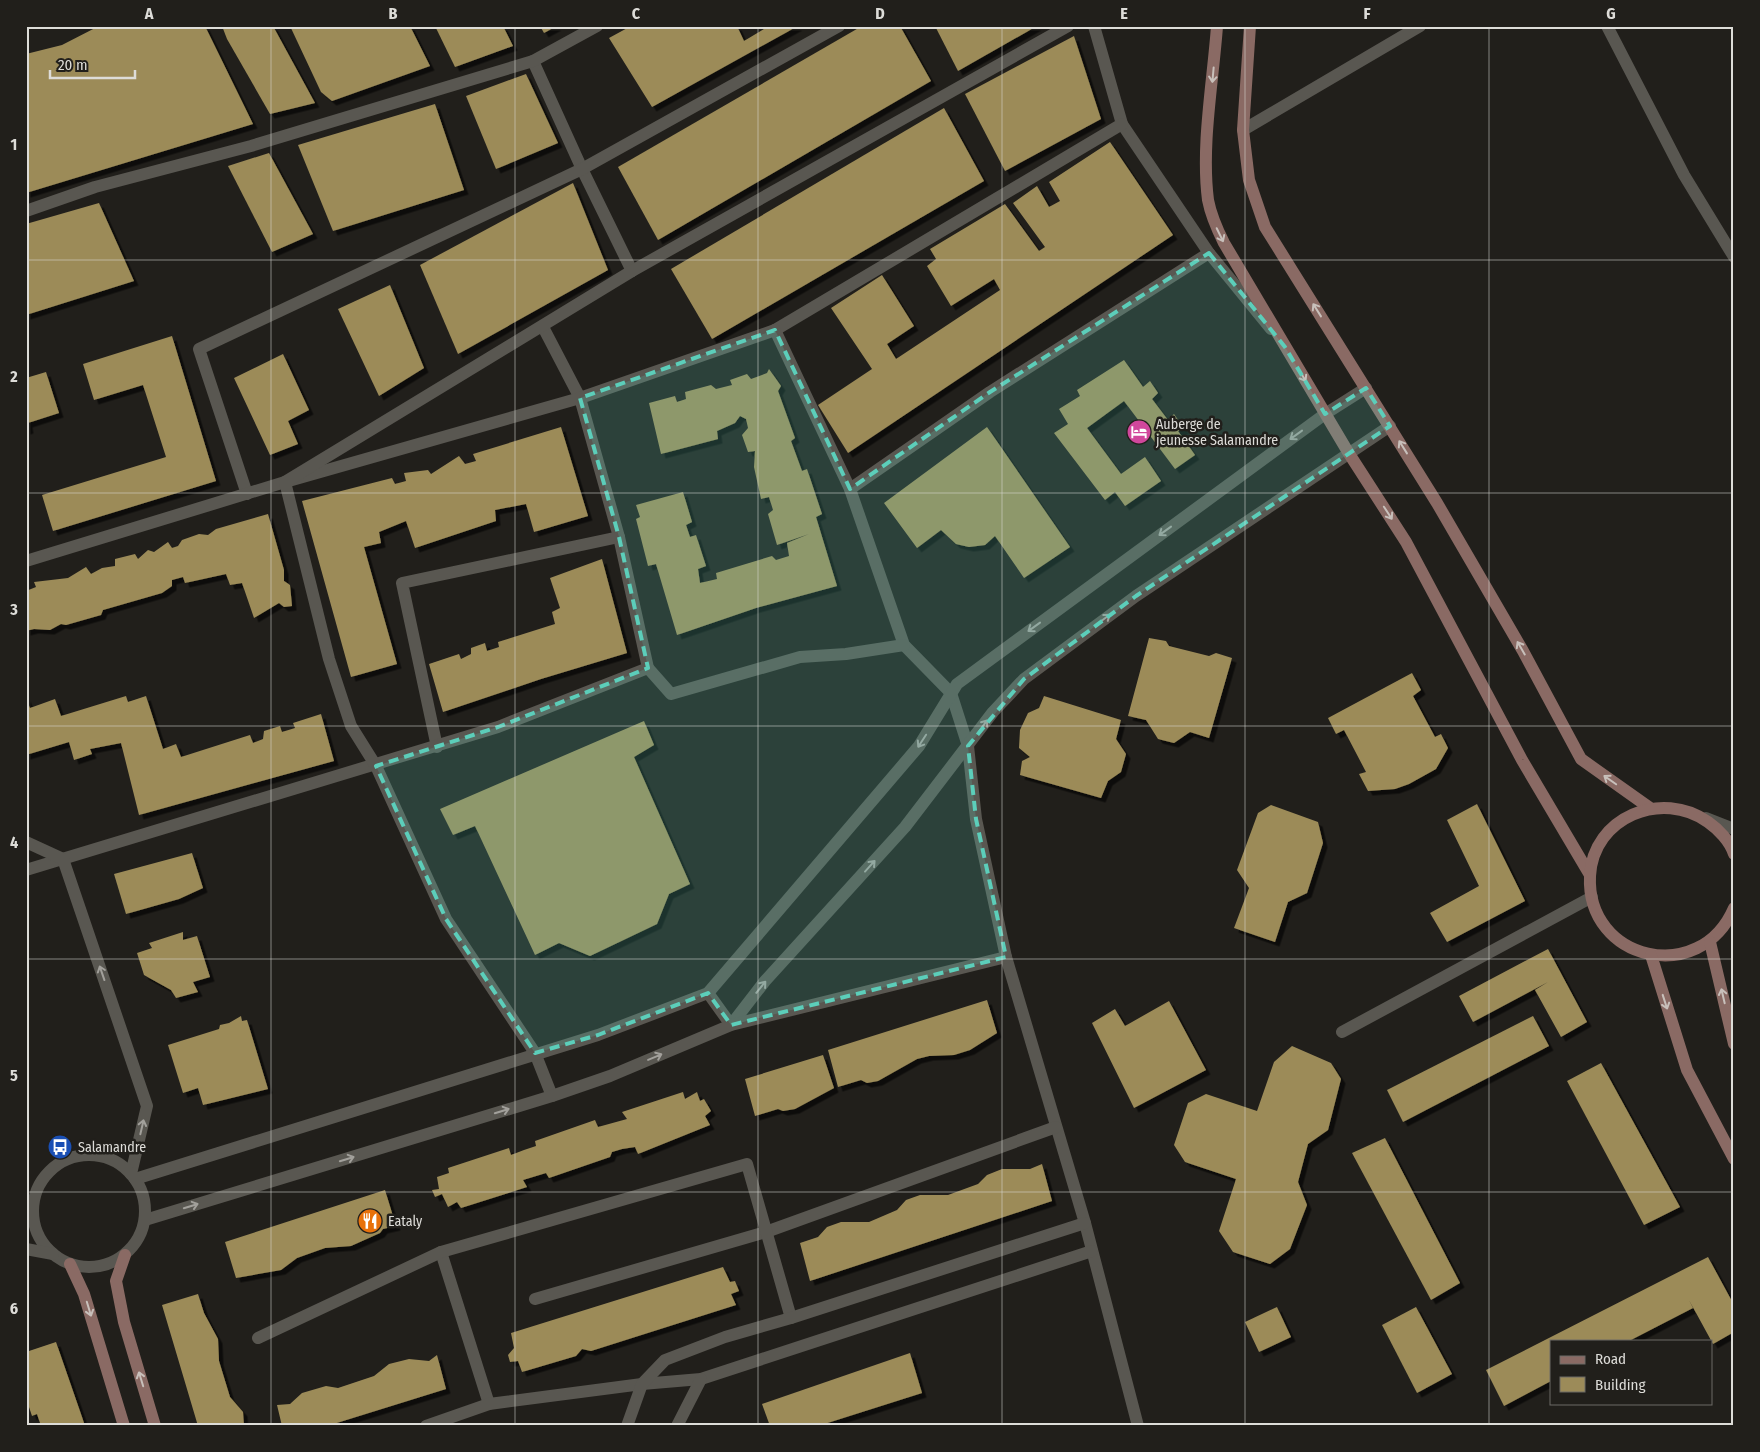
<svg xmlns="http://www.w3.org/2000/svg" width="1760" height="1452" font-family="'Fira Sans Condensed',sans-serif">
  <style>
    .building { fill: #9c8b59; filter: url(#shadow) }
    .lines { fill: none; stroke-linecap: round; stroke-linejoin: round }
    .service { stroke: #595751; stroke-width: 12 }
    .minor { stroke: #595751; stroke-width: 12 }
    .tertiary { stroke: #595751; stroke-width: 12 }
    .secondary { stroke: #8a6a64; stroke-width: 12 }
    .oneway { stroke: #c8c0bb }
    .oneway2 { stroke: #a2a09b }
    .marked { fill: #5cceba; fill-opacity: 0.2; stroke: #5cceba; stroke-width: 4; stroke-dasharray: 10 6; stroke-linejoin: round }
    .grid { fill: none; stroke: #dddcd8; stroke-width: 1; stroke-opacity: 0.55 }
    .labels { text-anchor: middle; stroke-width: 5; stroke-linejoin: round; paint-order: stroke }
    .poi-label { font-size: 14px; fill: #dddcd8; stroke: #211f1b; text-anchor: start }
    .neatline { fill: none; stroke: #dddcd8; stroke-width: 2 }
    .grid-label { font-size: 16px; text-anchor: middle; font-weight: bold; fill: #dddcd8 }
  </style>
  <defs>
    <filter id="shadow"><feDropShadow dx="4.5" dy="4.5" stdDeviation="0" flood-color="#0009"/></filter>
  </defs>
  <rect width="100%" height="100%" fill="#211f1b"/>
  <!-- building -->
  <g class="building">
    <path d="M99,26H205L253,124L26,193V54L62,45Z"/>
    <path d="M222,26H273L315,103L270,114L227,39Z"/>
    <path d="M290,26H410L430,66L332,101L321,92Z"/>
    <path d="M435,26H503L513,46L455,67Z"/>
    <path d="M540,26H557L544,33Z"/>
    <path d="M631,26H737L744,41L769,26H798L652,107L609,38Z"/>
    <path d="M862,26H900L931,81L658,240L618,167Z"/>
    <path d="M935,26H1037L958,71Z"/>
    <path d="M1074,36L1101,119L1005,171L965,94Z"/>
    <path d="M526,74L558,143L496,169L466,96Z"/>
    <path d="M435,104L464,190L333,231L298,145Z"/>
    <path d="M944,108L984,181L712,339L671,269Z"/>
    <path d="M1110,142L1173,235L848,453L818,405L872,369L831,308L882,275L914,326L887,344L896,359L1000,290L994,279L951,306L927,266L936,259L930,249L1005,204L1039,251L1045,247L1013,203L1037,186L1049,207L1060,201L1049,182Z"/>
    <path d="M269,153L313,234L272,252L228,166Z"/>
    <path d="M573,183L608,270L458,354L420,265Z"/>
    <path d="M99,203L134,281L26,315V224Z"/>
    <path d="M390,285L424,368L379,396L338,309Z"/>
    <path d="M172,336L216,481L53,531L42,495L166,457L143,385L94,400L83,364Z"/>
    <path d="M283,354L309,410L288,421L298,444L270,455L234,378Z"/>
    <path d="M1124,360L1143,387L1150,381L1158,393L1152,399L1168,420L1174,414L1185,430L1178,431L1195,455L1175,469L1124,401L1087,428L1121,474L1145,457L1161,481L1125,506L1115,492L1105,500L1054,433L1068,424L1059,409L1080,396L1077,390Z"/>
    <path d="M769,369L781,386L778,391L795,438L791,441L802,471L807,469L822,514L816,517L837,586L756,608L677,635L656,564L648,566L636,519L640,517L636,505L683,492L692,522L686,525L690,537L696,535L706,566L698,569L700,583L717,579L716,573L772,556L776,560L789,556L787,543L809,534L777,545L768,514L773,510L769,497L761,499L754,467L755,451L748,452L742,435L748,428L746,419L740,416L735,423L717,431L718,439L661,454L649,403L675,396L677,402L686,399L685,392L711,385L716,389L732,385L730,380L747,374L751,379L767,373Z"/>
    <path d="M46,372L59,413L28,423L29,429L26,430V378Z"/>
    <path d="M561,427L588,516L534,532L526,504L495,510L496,521L415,548L406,521L379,532L381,543L364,547L397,664L351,677L302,501L392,478L395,484L406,481L404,473L428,470L431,474L459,456L465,464L476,461L473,454Z"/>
    <path d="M987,427L1070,547L1024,578L995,536L985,545L969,547L956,544L941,530L917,548L884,503Z"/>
    <path d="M268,514L284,570V581L290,585L292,606L284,607L279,603L254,618L242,583L230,585L226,574L185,583L183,577L172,580V586L162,593L103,610L101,615L66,625L61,624L50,630L34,629L26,631V591L36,587L34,582L68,578L86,567L91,574L102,568L115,566V559L135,554L138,559L148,550L154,552L168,542L172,548L178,546L182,540L199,534L208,535L216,529Z"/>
    <path d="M602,559L627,653L541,679L443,712L429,664L459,654L461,659L471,654V648L485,643L487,651L499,647L498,642L555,624L552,612L560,608L550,578Z"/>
    <path d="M1149,638L1166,641L1169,646L1209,656L1216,653L1232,658L1209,738L1190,732L1174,743L1158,739L1146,720L1128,716Z"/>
    <path d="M1412,673L1421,690L1413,696L1435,737L1441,734L1448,748L1436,769L1409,784L1395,789L1368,791L1359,774L1366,772L1344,730L1336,734L1328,718Z"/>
    <path d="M126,696L128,702L146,696L163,749L176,744L181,757L250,735L253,743L263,739L264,731L280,726L282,732L295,728L293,723L321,714L334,761L139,815L121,743L90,749L92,754L74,760L69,742L26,755V697L30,708L55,699L61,716Z"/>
    <path d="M1044,696L1121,720L1116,739L1126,754L1121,772L1108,781L1101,798L1020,775L1022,761L1030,757L1019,748L1020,730L1028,713L1039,708Z"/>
    <path d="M644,721L654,745L634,757L690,884L669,894L657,924L590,956L559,943L535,955L475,826L453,835L440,809Z"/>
    <path d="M1477,804L1525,901L1447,942L1430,913L1479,886L1447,820Z"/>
    <path d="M1271,805L1318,822L1323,843L1307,893L1288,902L1275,942L1234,928L1249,888L1237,870L1258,813Z"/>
    <path d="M192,853L203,888L179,899L126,914L114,874Z"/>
    <path d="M183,932V940L197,936L210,977L193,982L198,992L176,998L171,990L144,975L137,953L152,948L149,943Z"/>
    <path d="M1548,949L1587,1022L1561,1037L1535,990L1548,982L1473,1022L1459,996Z"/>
    <path d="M987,1000L997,1033L970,1050L954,1055L929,1056L917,1059L878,1081L867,1083L861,1080L838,1087L828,1050Z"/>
    <path d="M1169,1001L1206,1070L1134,1108L1092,1023L1115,1009L1125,1026Z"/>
    <path d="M241,1016L242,1021L247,1020L268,1089L203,1105L198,1088L183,1093L168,1045L219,1029L220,1025L229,1023Z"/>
    <path d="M1533,1016L1549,1046L1403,1122L1387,1090Z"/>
    <path d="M1292,1046L1331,1063L1341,1079L1328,1130L1308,1144L1298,1182L1307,1205L1290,1249L1270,1264L1233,1252L1219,1231L1236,1179L1185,1162L1174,1145L1188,1103L1206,1094L1257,1111L1274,1062Z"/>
    <path d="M823,1055L834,1088L795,1109L783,1111L778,1109L755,1116L745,1079Z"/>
    <path d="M1601,1063L1680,1207L1644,1225L1567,1081Z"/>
    <path d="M683,1092L685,1099L697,1092L700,1101L704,1099L711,1111L705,1116L710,1125L638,1154L635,1147L622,1149L612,1152L610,1157L549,1178L546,1173L523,1180L527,1187L461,1208L457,1202L448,1207L442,1194L435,1197L432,1190L439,1189L437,1177L449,1173L448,1168L509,1148L511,1155L524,1150L536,1146L535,1141L595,1120L598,1127L627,1119L622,1112Z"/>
    <path d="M1385,1138L1460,1283L1431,1300L1352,1153Z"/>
    <path d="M1042,1164L1052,1201L810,1281L800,1243L818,1237L827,1227L841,1222H869L897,1210L906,1200L920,1195H948L978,1184L987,1175L1002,1169H1030Z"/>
    <path d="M385,1190L396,1226L383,1229L380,1233L351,1246L325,1248L297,1258L281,1270L236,1278L225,1242Z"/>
    <path d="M1708,1257L1734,1305V1332L1713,1344L1689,1300L1693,1308L1629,1341H1551V1381L1504,1406L1486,1370Z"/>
    <path d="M723,1267L730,1282L735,1281L739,1291L731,1294L736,1305L591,1351L582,1349L576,1356L522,1372L518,1361L510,1362L508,1355L514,1348L511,1333Z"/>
    <path d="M198,1294L204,1313L218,1339L219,1361L230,1397L243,1412L244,1426H198L162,1305Z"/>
    <path d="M1277,1307L1291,1337L1259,1352L1245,1322Z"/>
    <path d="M1416,1307L1452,1374L1417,1393L1382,1325Z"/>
    <path d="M56,1342L82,1417L85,1426H41L37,1414L32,1416L26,1398V1352Z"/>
    <path d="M910,1353L922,1393L818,1426H770L762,1404Z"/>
    <path d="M437,1355L446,1389L327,1426H282L277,1405L290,1404L302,1393L326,1386L338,1388L374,1376L389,1364L409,1359L429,1361Z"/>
  </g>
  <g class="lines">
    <!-- service -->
    <g class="service">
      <path d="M1607,26L1684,175L1734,257"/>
      <path d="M1243,130L1420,26"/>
      <path d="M1706,818L1734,829"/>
      <path d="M1342,1032L1592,897"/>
    </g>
    <!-- minor -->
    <g class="minor">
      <path d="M1094,26L1122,124L1209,253L1271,329"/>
      <path d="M533,61L582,169L632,271"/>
      <path d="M1122,124L775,330L850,489L904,645L951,693L968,746L976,819L1006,957L1085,1223L1138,1426"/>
      <path d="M26,211L95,187L251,146L533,61L597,26"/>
      <path d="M543,327L580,398L619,537L648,668"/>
      <path d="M850,489L990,392L1209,253"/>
      <path d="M247,494L199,349L582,169L839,26"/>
      <path d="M26,561L285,482L580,398L775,330"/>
      <path d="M437,747L402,583L619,537"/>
      <path d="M26,870L498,727L648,668L671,694L800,657L846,654L904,645"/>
      <path d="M708,993L731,1025L765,981L905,827L993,712L1024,679L1136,596L1390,426"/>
      <path d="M552,1096L535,1053L446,919L376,766L351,726L329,659L285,482L632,271L1068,26"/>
      <path d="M135,1179L598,1035L708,993L919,746L957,684L1325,414L1366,388"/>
      <path d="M145,1220L552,1096L610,1076L731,1025L1006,957"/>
      <path d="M441,1252L489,1404"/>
      <path d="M535,1299L766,1232L1056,1127"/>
      <path d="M258,1338L441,1252L747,1164L791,1318"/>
      <path d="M426,1426L489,1404L642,1384L701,1379L1092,1251"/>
      <path d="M627,1426L642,1384L665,1360L725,1337L791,1318L1085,1223"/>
      <path d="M677,1426L701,1379"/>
    </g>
    <!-- tertiary -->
    <g class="tertiary">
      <path d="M26,842L63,859L147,1106L131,1174"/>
      <circle cx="89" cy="1211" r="56"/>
      <path d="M26,1249L53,1254"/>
    </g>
    <!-- secondary -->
    <g class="secondary">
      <path d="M1217,26C1213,82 1201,145 1208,200C1211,216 1217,229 1224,243L1348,452L1406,542L1522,760L1590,875"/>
      <path d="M1250,26L1243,130L1249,180L1265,227L1437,503L1523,651L1581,759L1650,808"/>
      <path d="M1734,854C1730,841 1718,829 1708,822C1662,789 1593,817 1590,876C1586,961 1700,987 1734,908"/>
      <path d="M1710,942L1734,1044"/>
      <path d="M1651,955L1687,1070L1734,1159"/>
      <path d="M125,1255L116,1281L124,1322L155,1426"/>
      <path d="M70,1264L84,1294L124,1426"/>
    </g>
  </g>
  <!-- one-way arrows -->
  <defs><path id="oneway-shaft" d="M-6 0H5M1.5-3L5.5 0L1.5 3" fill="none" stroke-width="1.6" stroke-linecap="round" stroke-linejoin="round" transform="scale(1.25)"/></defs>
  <g class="oneway">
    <use href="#oneway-shaft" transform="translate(1213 75) rotate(95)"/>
    <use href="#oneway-shaft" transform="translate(1220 235) rotate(64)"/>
    <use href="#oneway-shaft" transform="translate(1317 310) rotate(-122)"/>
    <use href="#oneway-shaft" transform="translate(1302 375) rotate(59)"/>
    <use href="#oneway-shaft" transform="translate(1403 447) rotate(-122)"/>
    <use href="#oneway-shaft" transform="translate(1388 513) rotate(57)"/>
    <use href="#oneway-shaft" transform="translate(1521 648) rotate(-120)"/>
    <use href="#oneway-shaft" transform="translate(1610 780) rotate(-145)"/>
    <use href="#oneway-shaft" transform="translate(1723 996) rotate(-103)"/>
    <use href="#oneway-shaft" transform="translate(1665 1002) rotate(72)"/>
    <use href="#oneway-shaft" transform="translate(89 1309) rotate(73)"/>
    <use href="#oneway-shaft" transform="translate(141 1379) rotate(-107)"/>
  </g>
  <g class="oneway2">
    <use href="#oneway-shaft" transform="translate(1296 435) rotate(144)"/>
    <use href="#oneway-shaft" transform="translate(1165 531) rotate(144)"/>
    <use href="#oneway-shaft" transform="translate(1104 619) rotate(-37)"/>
    <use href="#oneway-shaft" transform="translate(1034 627) rotate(144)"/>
    <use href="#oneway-shaft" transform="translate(983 726) rotate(-54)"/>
    <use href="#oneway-shaft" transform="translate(922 741) rotate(123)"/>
    <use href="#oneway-shaft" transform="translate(870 866) rotate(-48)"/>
    <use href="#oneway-shaft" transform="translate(102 973) rotate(-109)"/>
    <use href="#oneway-shaft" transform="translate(761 987) rotate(-51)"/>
    <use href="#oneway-shaft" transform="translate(655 1057) rotate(-23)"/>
    <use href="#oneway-shaft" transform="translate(502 1111) rotate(-17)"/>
    <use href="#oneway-shaft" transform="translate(142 1127) rotate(-77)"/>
    <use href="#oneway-shaft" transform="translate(347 1159) rotate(-17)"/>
    <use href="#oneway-shaft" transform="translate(191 1206) rotate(-17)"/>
  </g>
  <!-- marked area -->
  <path class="marked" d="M1209,253L1285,347L1325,414L1366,388L1390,426L1136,596L1024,679L968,746L976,819L1006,957L731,1025L708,993L598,1035L535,1053L446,919L376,766L498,727L648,668L619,537L580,398L775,330L850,489L990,392Z"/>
  <!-- grid -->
  <path class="grid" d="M271,26V1426M515,26V1426M758,26V1426M1002,26V1426M1245,26V1426M1489,26V1426M26,260H1734M26,493H1734M26,726H1734M26,959H1734M26,1192H1734"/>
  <!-- icons -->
  <defs>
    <symbol id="hotel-disc" viewBox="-11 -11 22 22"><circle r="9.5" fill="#d1479c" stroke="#211f1b"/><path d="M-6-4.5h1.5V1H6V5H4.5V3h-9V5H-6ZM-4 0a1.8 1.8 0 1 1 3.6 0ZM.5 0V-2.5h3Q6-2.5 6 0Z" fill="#fff"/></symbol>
    <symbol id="bus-disc" viewBox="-11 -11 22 22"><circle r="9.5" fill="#1a4fb4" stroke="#211f1b"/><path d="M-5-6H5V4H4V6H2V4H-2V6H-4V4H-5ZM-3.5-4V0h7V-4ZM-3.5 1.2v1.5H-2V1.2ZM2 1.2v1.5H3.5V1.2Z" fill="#fff"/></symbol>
    <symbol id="restaurant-disc" viewBox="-11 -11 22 22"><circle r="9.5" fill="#e8710a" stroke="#211f1b"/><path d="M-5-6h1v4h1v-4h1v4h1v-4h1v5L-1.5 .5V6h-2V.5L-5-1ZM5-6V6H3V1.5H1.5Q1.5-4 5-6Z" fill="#fff"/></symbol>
  </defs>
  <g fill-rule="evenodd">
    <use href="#hotel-disc" x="1125" y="418" width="28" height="28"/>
    <use href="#bus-disc" x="46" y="1133" width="28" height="28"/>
    <use href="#restaurant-disc" x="356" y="1207" width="28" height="28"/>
  </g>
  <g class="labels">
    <!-- poi labels -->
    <g class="poi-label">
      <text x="1156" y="429">Auberge de<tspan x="1156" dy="16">jeunesse Salamandre</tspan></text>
      <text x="78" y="1152">Salamandre</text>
      <text x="388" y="1226">Eataly</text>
    </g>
  </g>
  <!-- border -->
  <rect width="1760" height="1452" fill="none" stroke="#211f1b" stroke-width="55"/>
  <!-- legend -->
  <rect x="1550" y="1340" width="162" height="65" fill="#211f1b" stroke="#6c6b67"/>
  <rect x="1560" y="1356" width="25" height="8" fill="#8a6a64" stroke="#6c6b67"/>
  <text x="1595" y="1364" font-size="15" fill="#dddcd8">Road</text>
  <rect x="1560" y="1377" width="25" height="15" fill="#9c8b59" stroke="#6c6b67"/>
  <text x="1595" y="1390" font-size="15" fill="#dddcd8">Building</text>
  <!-- scale -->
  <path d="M50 70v8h85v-8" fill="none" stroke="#dddcd8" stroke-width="2.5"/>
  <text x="58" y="70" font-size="15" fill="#dddcd8" stroke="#211f1b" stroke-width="4" paint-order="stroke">20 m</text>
  <rect x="28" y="28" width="1704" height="1396" class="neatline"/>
  <g class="grid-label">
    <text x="149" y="19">A</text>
    <text x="393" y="19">B</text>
    <text x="636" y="19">C</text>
    <text x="880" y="19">D</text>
    <text x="1124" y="19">E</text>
    <text x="1367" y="19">F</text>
    <text x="1611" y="19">G</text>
    <text x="14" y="150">1</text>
    <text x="14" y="382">2</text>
    <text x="14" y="615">3</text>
    <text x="14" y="848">4</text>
    <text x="14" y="1081">5</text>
    <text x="14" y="1314">6</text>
  </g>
</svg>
